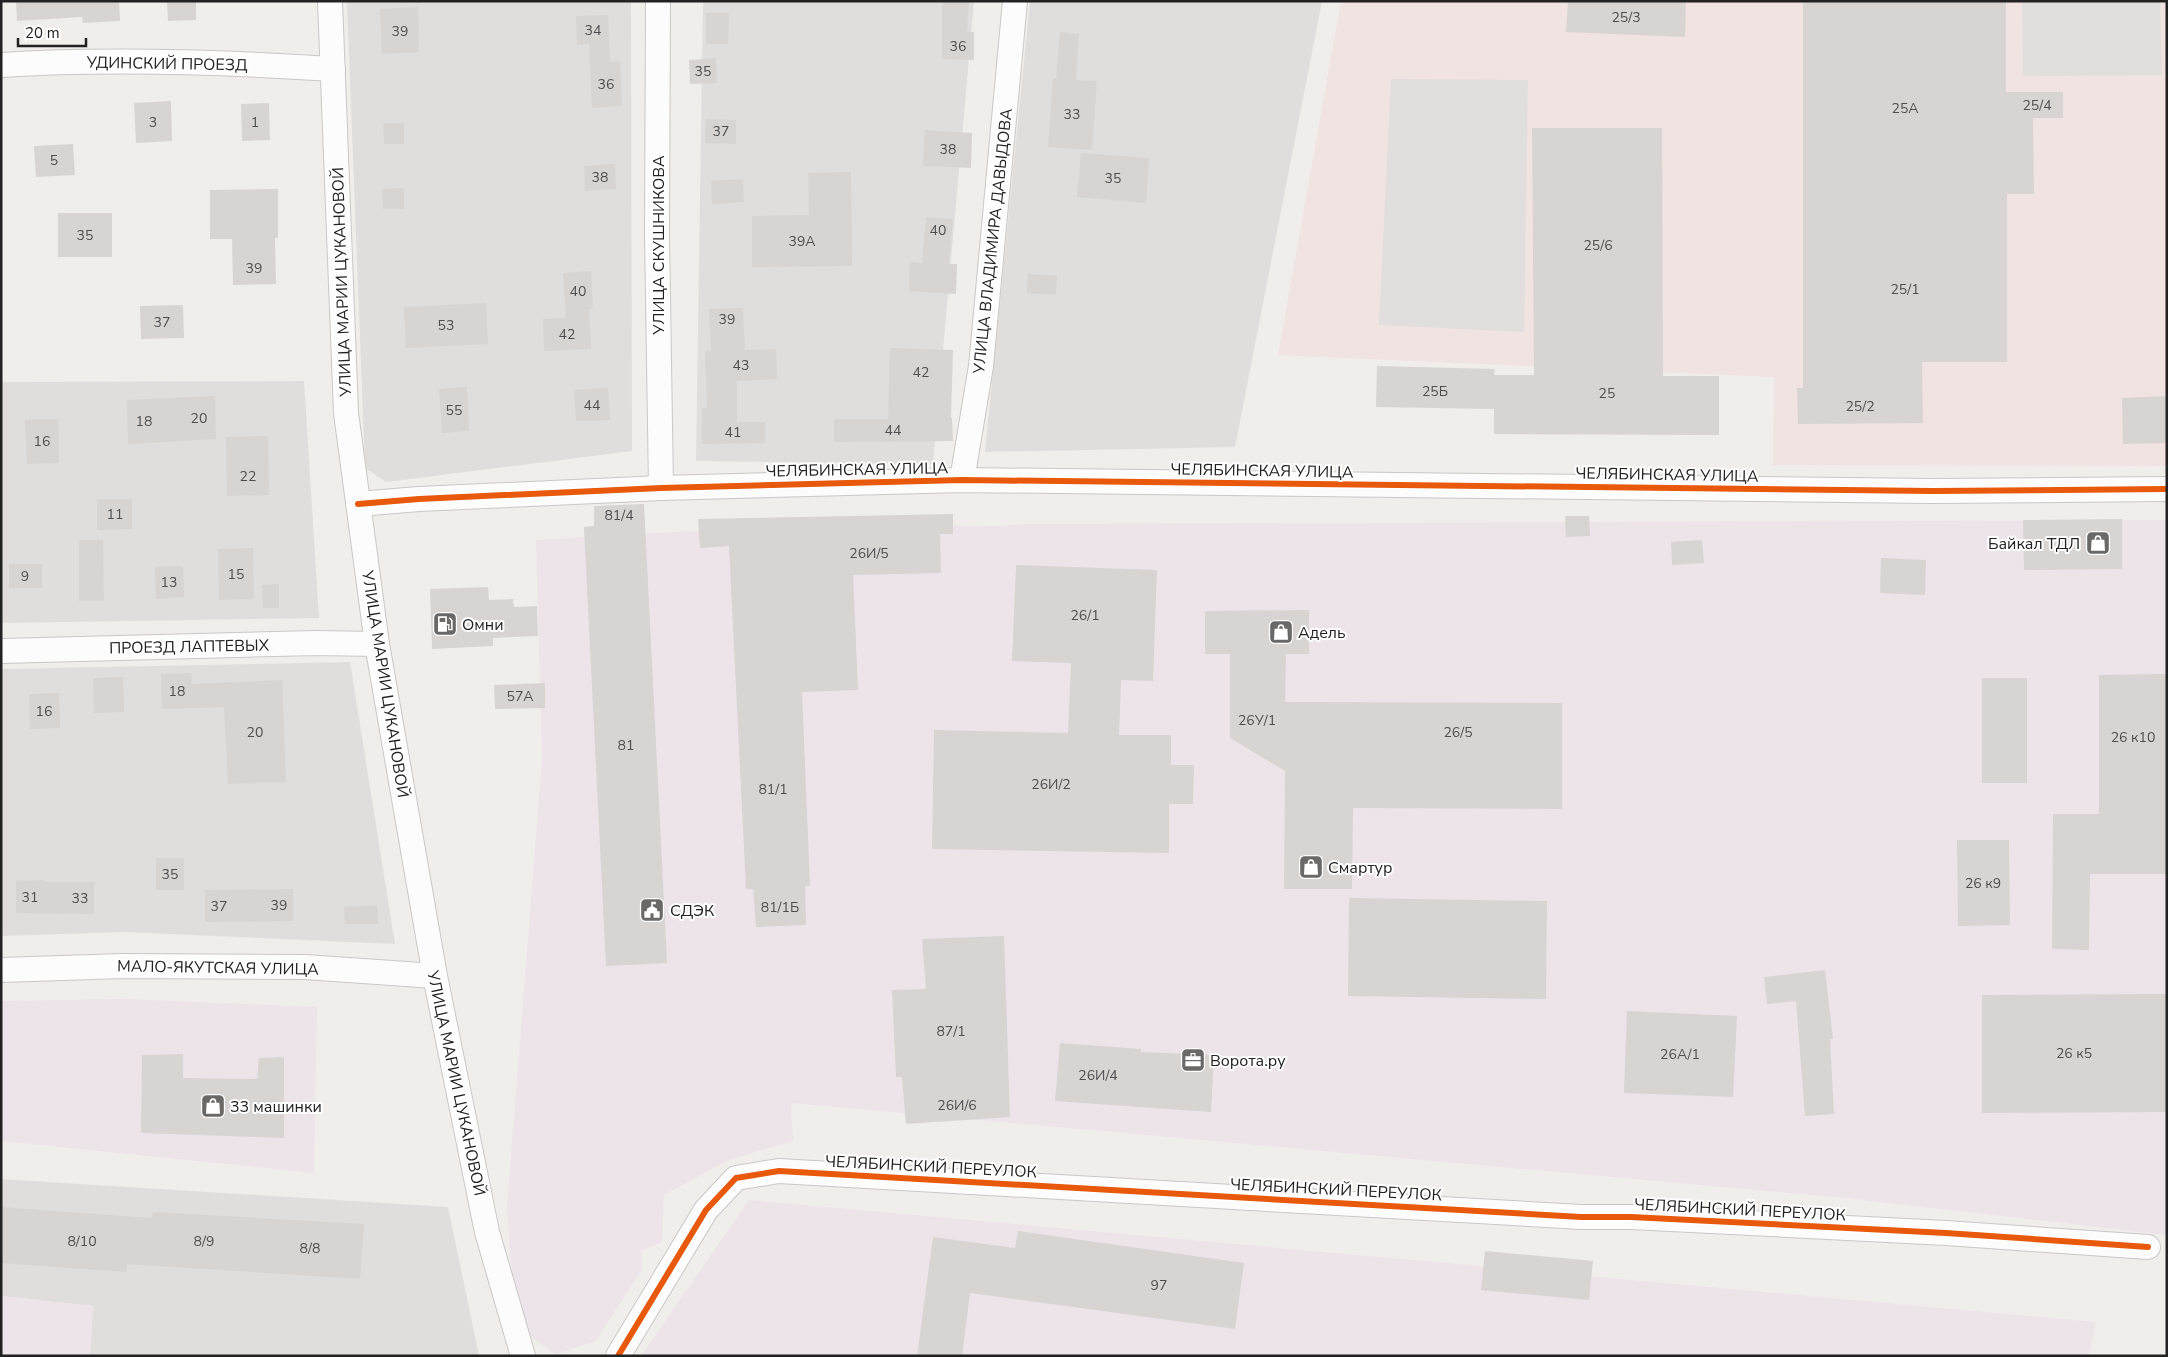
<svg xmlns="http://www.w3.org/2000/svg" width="2168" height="1357" font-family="'Nunito Sans',sans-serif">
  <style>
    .residential { fill: #dfdedc }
    .commercial { fill: #f1e3e1 }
    .industrial { fill: #ede4e9 }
    .parking { fill: #e0dfde }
    .building { fill: #d7d4d2 }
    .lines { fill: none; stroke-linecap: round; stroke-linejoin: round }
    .minor-casing { stroke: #c9c8c7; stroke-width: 26 }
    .minor { stroke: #fdfcfc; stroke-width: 24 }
    .cycleway-casing { stroke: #fff; stroke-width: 9 }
    .cycleway { stroke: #e8590c; stroke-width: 6 }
    .labels { text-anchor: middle; stroke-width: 4; stroke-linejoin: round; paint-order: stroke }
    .number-label { font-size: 14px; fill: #4f4e4e }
    .street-label { font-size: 16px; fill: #222; stroke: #fff }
    .poi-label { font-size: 16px; fill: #222; stroke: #fff; text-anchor: start }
  </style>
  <rect width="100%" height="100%" fill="#f0eeeb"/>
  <!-- residential -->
  <g class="residential">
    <path d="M347,1H631L632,451L386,482L365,468Z"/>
    <path d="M703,1H974L933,464L696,461Z"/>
    <path d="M1030,1H1322L1235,447L985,452Z"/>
    <path d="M304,381L319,618L1,623V382Z"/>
    <path d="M350,662L395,944L123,932L1,936V669Z"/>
    <path d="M1,1179L448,1207L479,1356H90L93,1306L1,1296Z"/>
  </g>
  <!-- commercial -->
  <path class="commercial" d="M1341,1H2167V466L1773,465L1774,377L1278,355Z"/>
  <!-- industrial -->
  <g class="industrial">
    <path d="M2167,520V1235L1845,1198L791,1103L793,1141L729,1160L664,1195L662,1242L641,1251L642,1269L596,1341L556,1354L528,1335L511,1267L507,1207L542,759L536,540L818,524L998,526L1026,524Z"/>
    <path d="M124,999L317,1007L314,1173L1,1141V1001Z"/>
    <path d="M749,1200L2096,1322L2089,1356H641Z"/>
    <path d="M1,1296L93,1306L90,1356H1Z"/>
  </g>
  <!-- parking -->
  <g class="parking">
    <path d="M2022,1H2160L2162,75L2023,76Z"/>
    <path d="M1391,79L1528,80L1524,332L1379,325Z"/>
  </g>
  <!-- building -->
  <g class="building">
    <path d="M16,1H119L120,21L83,23L82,17L17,21Z"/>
    <path d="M167,1H196V20L168,21Z"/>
    <path d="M942,1H969L967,32H974V60L942,59Z"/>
    <path d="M1568,1H1686L1685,37L1566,32Z"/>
    <path d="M1803,1H2006V92H2063V118H2033L2034,194H2007V362H1922L1923,423L1798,424L1797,388H1803Z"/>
    <path d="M418,7L419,52L382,54L380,9Z"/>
    <path d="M706,13H729L728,44H706Z"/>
    <path d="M608,15L610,62L620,61L622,106L592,108L589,44L577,45L576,16Z"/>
    <path d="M1060,32L1079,34L1076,80L1097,81L1092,150L1048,147L1053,78H1056Z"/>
    <path d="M716,58L717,83L690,84L689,60Z"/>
    <path d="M171,101L172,141L136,143L134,103Z"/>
    <path d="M269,103L270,140L242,141L241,104Z"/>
    <path d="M706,119L736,120V144L705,143Z"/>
    <path d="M383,123H404V144H384Z"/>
    <path d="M1532,128H1662L1663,376H1719V435L1494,434V409L1376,407L1377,366L1495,369L1494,375H1534Z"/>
    <path d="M925,130L972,133L971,168L923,166Z"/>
    <path d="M73,144L75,175L36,177L34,146Z"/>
    <path d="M1081,153L1149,158L1146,203L1077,197Z"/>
    <path d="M615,164L616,189L585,191L584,166Z"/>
    <path d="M851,172L852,266L752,267V216L809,215L808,173Z"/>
    <path d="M743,179L744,202L712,204L711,181Z"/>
    <path d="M404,188V209H383L382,189Z"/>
    <path d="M278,189V238H275L276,284L233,285L232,239H210V190Z"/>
    <rect x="58" y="213" width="54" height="44"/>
    <path d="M926,217L953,219L949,264H957L956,294L909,291L910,262L922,263Z"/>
    <path d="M591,271L593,309H589L591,349L544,351L543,319L566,318L563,273Z"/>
    <path d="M1028,274L1057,276L1056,295L1027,293Z"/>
    <path d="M486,303L488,344L406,348L404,307Z"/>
    <path d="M183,305L184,338L141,339L140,306Z"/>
    <path d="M743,308L745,350L776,349L777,379L737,381V422H765V443L702,444V408H707L705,351H711L709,309Z"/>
    <path d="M890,348L953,350L951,418H952L953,441L834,442V419H888Z"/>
    <path d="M467,387L469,431L442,433L439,389Z"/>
    <path d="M608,388L610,420L576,421L574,390Z"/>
    <path d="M215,396L216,439L128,444L127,400Z"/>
    <path d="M2167,396V443L2123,444L2122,398Z"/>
    <path d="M58,419L59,463L27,464L25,420Z"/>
    <path d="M268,436L269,495L227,496L226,437Z"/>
    <path d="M97,499H132V529L97,530Z"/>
    <path d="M644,504L667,963L606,966L584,527L594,526V506Z"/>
    <path d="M953,514V534H940L941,573L853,575L858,690L802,692L810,886H805L806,925L756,927L753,889H746L729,546L700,548L698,519Z"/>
    <path d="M1565,516H1589L1590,536L1566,537Z"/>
    <path d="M2122,519V569L2024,570L2023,520Z"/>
    <path d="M79,540H103L104,601H79Z"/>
    <path d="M1702,540L1704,563L1672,565L1671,542Z"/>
    <path d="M253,548L254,599L219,600L218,549Z"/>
    <path d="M1881,558L1926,560L1925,595L1880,593Z"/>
    <rect x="9" y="564" width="33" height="24"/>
    <path d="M1016,565L1157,570L1153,681L1121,680L1119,735H1171V765H1194L1193,804H1169V853L932,849L934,730L1068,733L1071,663L1012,661Z"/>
    <path d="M183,566L184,597L156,599L155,567Z"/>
    <path d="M279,584V608H263L262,585Z"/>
    <path d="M488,587L489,600L513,599L514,607L537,606L538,636L493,638V646L432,649L430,589Z"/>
    <path d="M1309,610V654H1286L1285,702L1562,703V809L1353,808L1352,889H1284L1285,771L1230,738V654H1205V611Z"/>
    <path d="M191,673L192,684L282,680L286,782L228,784L224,707L162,709L161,674Z"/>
    <path d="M2167,674V874H2090L2089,950L2052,949L2053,814H2099V675Z"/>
    <path d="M123,677L124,712L94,713L93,678Z"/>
    <rect x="1982" y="678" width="45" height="105"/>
    <path d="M545,683V708L495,709L494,685Z"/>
    <path d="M59,693L60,728L30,729L29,694Z"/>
    <path d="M1957,840H2009L2010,925L1958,926Z"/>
    <rect x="156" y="858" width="28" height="32"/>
    <path d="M44,880V882H94V914L16,913V881Z"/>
    <path d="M293,889V921L205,922V890Z"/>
    <path d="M1349,898L1547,901L1546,999L1348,996Z"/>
    <path d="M377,905L378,924H345L344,907Z"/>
    <path d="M1004,936L1010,1117L906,1124L902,1077H896L892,990L926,989L922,939Z"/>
    <path d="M1825,970L1833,1039H1830L1834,1114L1805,1116L1796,1001L1767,1004L1764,977Z"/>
    <path d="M2167,994V1112L1982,1113V995Z"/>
    <path d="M1627,1011L1737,1016L1733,1097L1624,1093Z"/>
    <path d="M1060,1043L1141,1049V1052L1214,1055L1211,1112L1055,1101Z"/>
    <path d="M183,1054V1078L257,1079L259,1058L284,1057V1138L141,1133L142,1055Z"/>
    <path d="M1,1207L152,1218L153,1212L364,1224L360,1279L127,1264L126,1272L1,1263Z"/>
    <path d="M1018,1231L1244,1263L1235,1329L970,1293L962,1356H917L933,1237L1015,1248Z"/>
    <path d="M1485,1251L1593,1261L1589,1300L1481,1290Z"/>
  </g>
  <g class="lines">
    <defs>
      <g id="minor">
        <path d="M330,1L346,413L377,644L435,976L487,1232L523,1356"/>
        <path d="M658,1L657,234L661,488"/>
        <path d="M1,65C112,58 223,62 333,69"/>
        <path d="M962,480L981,366L1015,1"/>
        <path d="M358,504L419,499L661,488L962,480L1932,491L2167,489"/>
        <path d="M1,651L317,643L377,644"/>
        <path d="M1,970L123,966L305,967L435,976"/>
        <path d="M618,1356L706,1210L736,1178L779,1171L1581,1217H1631L1946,1233L2148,1247"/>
      </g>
    </defs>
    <!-- minor casing -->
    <use href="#minor" class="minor-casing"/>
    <!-- minor -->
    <use href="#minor" class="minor"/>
    <defs>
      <g id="cycleway">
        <path d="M358,504L419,499L661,488L962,480L1932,491L2167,489"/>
        <path d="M618,1356L706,1210L736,1178L779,1171L1581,1217H1631L1946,1233L2148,1247"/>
      </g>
    </defs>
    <!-- cycleway casing -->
    <use href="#cycleway" class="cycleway-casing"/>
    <!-- cycleway -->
    <use href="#cycleway" class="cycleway"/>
  </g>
  <!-- icons -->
  <defs>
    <symbol id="shop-square" viewBox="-11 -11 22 22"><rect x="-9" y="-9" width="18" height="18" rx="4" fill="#6a6968" stroke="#fff"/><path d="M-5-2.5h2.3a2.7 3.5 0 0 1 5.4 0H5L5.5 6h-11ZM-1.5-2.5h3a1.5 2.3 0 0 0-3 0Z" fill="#fff"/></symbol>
    <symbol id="fuel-square" viewBox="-11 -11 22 22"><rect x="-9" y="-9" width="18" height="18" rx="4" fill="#6a6968" stroke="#fff"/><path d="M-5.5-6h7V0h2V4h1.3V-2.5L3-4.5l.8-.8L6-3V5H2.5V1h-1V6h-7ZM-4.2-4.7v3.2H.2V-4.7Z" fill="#fff"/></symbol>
    <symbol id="civic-square" viewBox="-11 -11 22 22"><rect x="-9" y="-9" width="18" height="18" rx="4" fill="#6a6968" stroke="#fff"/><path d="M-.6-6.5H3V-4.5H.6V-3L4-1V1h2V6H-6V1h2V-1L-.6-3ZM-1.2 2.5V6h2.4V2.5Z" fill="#fff"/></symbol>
    <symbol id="office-square" viewBox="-11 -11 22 22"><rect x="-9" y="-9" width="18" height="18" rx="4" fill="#6a6968" stroke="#fff"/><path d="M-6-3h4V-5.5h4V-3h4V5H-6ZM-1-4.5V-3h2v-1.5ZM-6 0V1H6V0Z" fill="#fff"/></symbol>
  </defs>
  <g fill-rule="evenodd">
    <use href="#shop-square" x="2084" y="529" width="28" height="28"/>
    <use href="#fuel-square" x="431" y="610" width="28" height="28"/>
    <use href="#shop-square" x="1267" y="618" width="28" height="28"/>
    <use href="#shop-square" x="1297" y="853" width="28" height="28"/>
    <use href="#civic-square" x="638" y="896" width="28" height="28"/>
    <use href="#office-square" x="1179" y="1046" width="28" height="28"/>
    <use href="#shop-square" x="199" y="1092" width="28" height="28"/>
  </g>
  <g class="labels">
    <!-- number labels -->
    <g class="number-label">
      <text x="1626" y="22">25/3</text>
      <text x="593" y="35">34</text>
      <text x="400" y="36">39</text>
      <text x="958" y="51">36</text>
      <text x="703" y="76">35</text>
      <text x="606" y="89">36</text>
      <text x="2037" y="110">25/4</text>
      <text x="1905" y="113">25А</text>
      <text x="1072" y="119">33</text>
      <text x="153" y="127">3</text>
      <text x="255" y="127">1</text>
      <text x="721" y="136">37</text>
      <text x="948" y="154">38</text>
      <text x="54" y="165">5</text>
      <text x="600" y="182">38</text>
      <text x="1113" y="183">35</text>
      <text x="938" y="235">40</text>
      <text x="85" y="240">35</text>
      <text x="802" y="246">39А</text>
      <text x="1598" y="250">25/6</text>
      <text x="254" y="273">39</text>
      <text x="1905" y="294">25/1</text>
      <text x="578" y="296">40</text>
      <text x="727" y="324">39</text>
      <text x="162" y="327">37</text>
      <text x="446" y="330">53</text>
      <text x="567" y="339">42</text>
      <text x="741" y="370">43</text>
      <text x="921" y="377">42</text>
      <text x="1435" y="396">25Б</text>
      <text x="1607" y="398">25</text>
      <text x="592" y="410">44</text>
      <text x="1860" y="411">25/2</text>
      <text x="454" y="415">55</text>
      <text x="199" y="423">20</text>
      <text x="144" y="426">18</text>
      <text x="893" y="435">44</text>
      <text x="733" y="437">41</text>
      <text x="42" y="446">16</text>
      <text x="248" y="481">22</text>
      <text x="115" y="519">11</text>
      <text x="619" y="520">81/4</text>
      <text x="869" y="558">26И/5</text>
      <text x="236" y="579">15</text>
      <text x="25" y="581">9</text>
      <text x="169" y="587">13</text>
      <text x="1085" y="620">26/1</text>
      <text x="177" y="696">18</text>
      <text x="520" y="701">57А</text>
      <text x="44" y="716">16</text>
      <text x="1257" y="725">26У/1</text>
      <text x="255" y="737">20</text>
      <text x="1458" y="737">26/5</text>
      <text x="2133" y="742">26 к10</text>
      <text x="626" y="750">81</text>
      <text x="1051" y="789">26И/2</text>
      <text x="773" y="794">81/1</text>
      <text x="170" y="879">35</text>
      <text x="1983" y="888">26 к9</text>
      <text x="30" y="902">31</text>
      <text x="80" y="903">33</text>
      <text x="279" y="910">39</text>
      <text x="219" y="911">37</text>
      <text x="780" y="912">81/1Б</text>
      <text x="951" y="1036">87/1</text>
      <text x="2074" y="1058">26 к5</text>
      <text x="1680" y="1059">26А/1</text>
      <text x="1098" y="1080">26И/4</text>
      <text x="957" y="1110">26И/6</text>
      <text x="82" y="1246">8/10</text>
      <text x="204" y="1246">8/9</text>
      <text x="310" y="1253">8/8</text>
      <text x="1159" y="1290">97</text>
    </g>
    <!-- street labels -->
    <g class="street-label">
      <text transform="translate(167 63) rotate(1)" y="6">УДИНСКИЙ ПРОЕЗД</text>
      <text transform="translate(992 241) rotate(-84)" y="6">УЛИЦА ВЛАДИМИРА ДАВЫДОВА</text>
      <text transform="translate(658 245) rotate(-90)" y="6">УЛИЦА СКУШНИКОВА</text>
      <text transform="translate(341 282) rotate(-92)" y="6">УЛИЦА МАРИИ ЦУКАНОВОЙ</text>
      <text transform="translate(857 469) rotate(-1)" y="6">ЧЕЛЯБИНСКАЯ УЛИЦА</text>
      <text transform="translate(1262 470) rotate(1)" y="6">ЧЕЛЯБИНСКАЯ УЛИЦА</text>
      <text transform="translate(1667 474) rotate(1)" y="6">ЧЕЛЯБИНСКАЯ УЛИЦА</text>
      <text transform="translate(189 646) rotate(-1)" y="6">ПРОЕЗД ЛАПТЕВЫХ</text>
      <text transform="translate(386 684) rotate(81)" y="6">УЛИЦА МАРИИ ЦУКАНОВОЙ</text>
      <text transform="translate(218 967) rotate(1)" y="6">МАЛО-ЯКУТСКАЯ УЛИЦА</text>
      <text transform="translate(457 1083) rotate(78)" y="6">УЛИЦА МАРИИ ЦУКАНОВОЙ</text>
      <text transform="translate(931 1166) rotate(3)" y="6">ЧЕЛЯБИНСКИЙ ПЕРЕУЛОК</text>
      <text transform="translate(1336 1189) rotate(3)" y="6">ЧЕЛЯБИНСКИЙ ПЕРЕУЛОК</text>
      <text transform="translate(1740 1209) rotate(3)" y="6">ЧЕЛЯБИНСКИЙ ПЕРЕУЛОК</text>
    </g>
    <!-- poi labels -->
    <g class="poi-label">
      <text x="2080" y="549" text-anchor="end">Байкал ТДЛ</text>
      <text x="462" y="630">Омни</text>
      <text x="1298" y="638">Адель</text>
      <text x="1328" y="873">Смартур</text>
      <text x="670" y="916">СДЭК</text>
      <text x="1210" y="1066">Ворота.ру</text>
      <text x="230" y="1112">33 машинки</text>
    </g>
  </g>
  <!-- border -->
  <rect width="2168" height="1357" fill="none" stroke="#222222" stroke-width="5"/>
  <!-- scale -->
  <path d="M18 38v8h68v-8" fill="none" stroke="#222222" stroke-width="2.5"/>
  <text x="25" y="38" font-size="15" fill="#222222" stroke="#ffffff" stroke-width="4" paint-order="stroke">20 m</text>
</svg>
